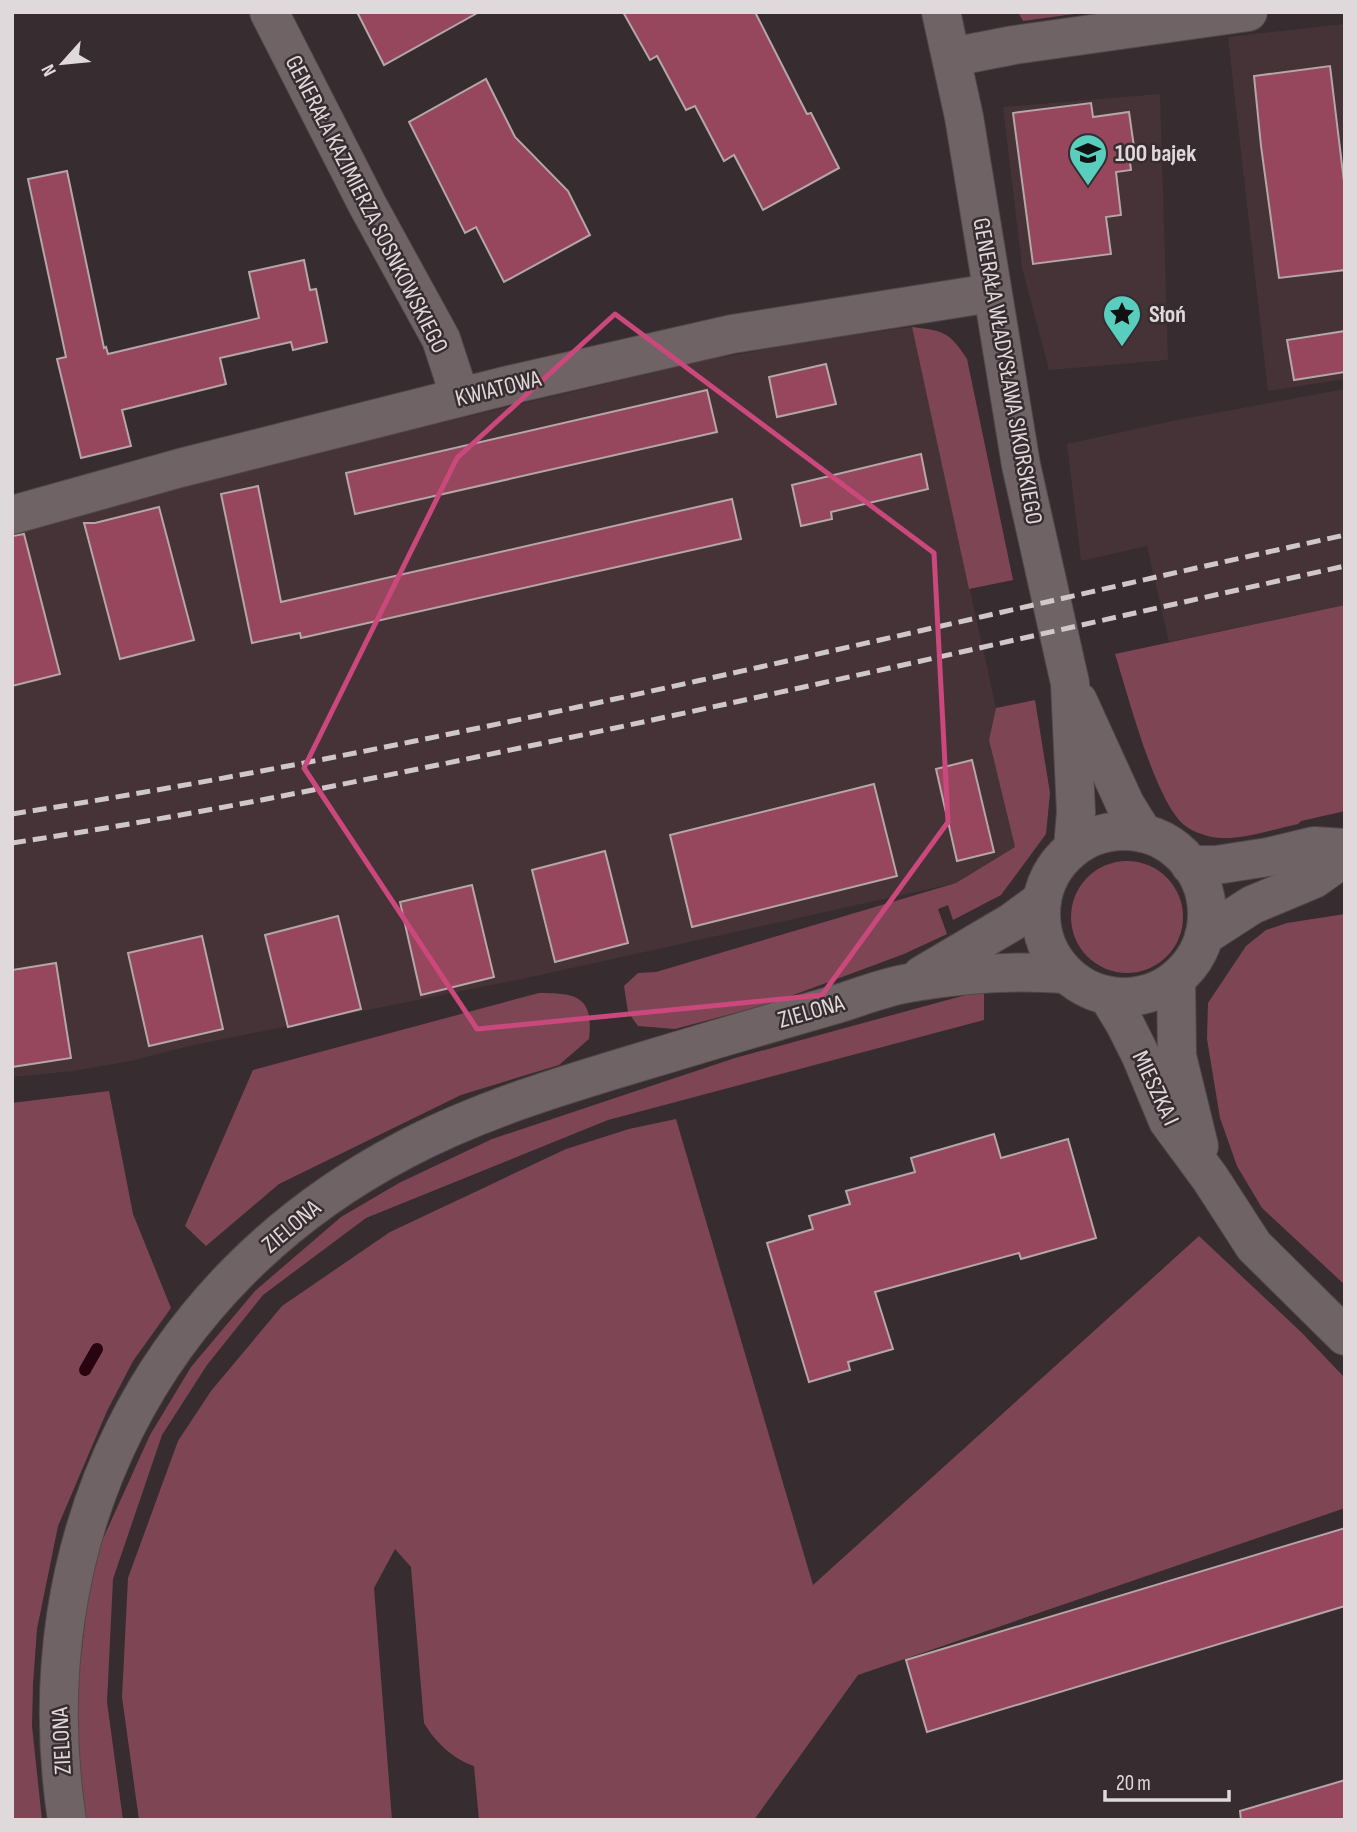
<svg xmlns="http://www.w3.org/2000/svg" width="1357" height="1832" font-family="'Sofia Sans Condensed',sans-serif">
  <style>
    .built { fill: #453337 }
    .green { fill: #7e4655 }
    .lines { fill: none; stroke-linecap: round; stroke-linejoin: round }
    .stream { stroke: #290410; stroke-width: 12 }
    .building { fill: #96475d; stroke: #b4a6a9; stroke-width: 2 }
    .minor-casing { stroke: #50484a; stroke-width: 40 }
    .secondary-casing { stroke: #50484a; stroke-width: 40 }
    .minor { stroke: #706366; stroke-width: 38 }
    .secondary { stroke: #706366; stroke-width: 38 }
    .rail { stroke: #cfc7c9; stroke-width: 5; stroke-dasharray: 14 7; stroke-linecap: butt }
    .marked { fill: none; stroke: #ca487b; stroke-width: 5; stroke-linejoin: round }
    .labels { text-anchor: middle; stroke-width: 5; stroke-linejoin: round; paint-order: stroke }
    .poi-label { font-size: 24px; font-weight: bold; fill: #e0d9db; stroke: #372c2f; text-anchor: start }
    .street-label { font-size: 24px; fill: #e0d9db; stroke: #372c2f }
  </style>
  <rect width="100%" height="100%" fill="#372c2f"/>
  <!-- built -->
  <g class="built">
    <path d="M1345,24V379L1268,391L1228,37Z"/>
    <path d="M1160,94L1168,360L1049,370L1022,267L1003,107Z"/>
    <path d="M912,327L996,708L989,740L1015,847L956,883L536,976L189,1046L131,1061L73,1071L12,1077V530L351,444L707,360L820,339Z"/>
    <path d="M1345,389V605L1169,642L1147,546L1081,561L1067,444L1172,421Z"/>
  </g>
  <!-- green -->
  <g class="green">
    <path d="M1018,12H1073L1074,14L1023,21Z"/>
    <path d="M912,327C945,331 949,332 967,359L1013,580L969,589Z"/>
    <path d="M1345,605V811L1301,821L1298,824C1274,829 1236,842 1212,837C1203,835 1191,831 1183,824C1154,797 1128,695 1115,654Z"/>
    <path d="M1035,700L1050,793L1046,834L1001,895L953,920L948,905L938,909L947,934L904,954L772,1003L675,1029L638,1026L628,1012L624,986L638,973L656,972L956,883L1015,847L989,740L996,708Z"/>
    <circle cx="1127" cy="917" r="56"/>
    <path d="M1345,914V1285L1262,1208L1237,1166L1220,1118L1207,1039L1208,1003L1246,946L1266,930L1287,923Z"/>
    <path d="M984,990V1020L608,1120L366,1218L263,1295L207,1365L162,1435L113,1579L107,1702L123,1820H86L74,1716L92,1563L150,1435L191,1367L255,1291L341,1217L399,1183L492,1139L735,1058Z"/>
    <path d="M539,993C576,993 594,996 589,1039L559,1065L461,1095L279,1184L206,1246L185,1226L253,1070Z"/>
    <path d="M109,1091L133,1214L171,1308L133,1361L107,1411L58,1526L37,1629L33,1684L32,1726L42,1820H12V1103Z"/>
    <path d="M676,1119L813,1585L1199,1236L1301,1332L1345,1378V1508L858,1675L754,1820H479L474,1766C453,1759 435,1742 424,1723L411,1567L395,1549L374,1588L392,1820H139L122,1697L128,1578L178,1441L211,1391L282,1306L390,1232L566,1149L629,1129Z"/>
  </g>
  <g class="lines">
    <!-- stream -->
    <path class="stream" d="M85,1370L97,1349"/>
  </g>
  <!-- building -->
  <g class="building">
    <path d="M357,12H479L384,65Z"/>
    <path d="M623,12H755L807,114L811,113L839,168L763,210L734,155L724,161L695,106L686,110L657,56L650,60Z"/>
    <path d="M1330,66L1345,190V270L1279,278L1261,146L1254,76Z"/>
    <path d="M486,79L515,137L568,191L590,235L504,282L476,227L465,233L409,122Z"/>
    <path d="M1091,103L1093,117L1129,112L1135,154L1129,155L1131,170L1116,172L1121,215L1106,217L1111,254L1033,264L1013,113Z"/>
    <path d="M67,171L104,348L106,347L108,354L259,318L249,272L304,260L310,290L316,289L327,342L293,350L291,342L220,358L226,384L122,410L131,446L81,458L57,359L66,357L28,179Z"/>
    <path d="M1345,331V372L1294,380L1287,340Z"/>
    <path d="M826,364L836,404L777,417L769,377Z"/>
    <path d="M707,390L717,432L355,514L346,473Z"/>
    <path d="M921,454L928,489L831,512L832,519L801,526L792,485Z"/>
    <path d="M258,486L281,602L732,499L741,539L301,638L300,633L252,643L221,494Z"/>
    <path d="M159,507L194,640L120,659L84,523H95Z"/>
    <path d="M24,534L60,674L12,686V536Z"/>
    <path d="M972,760L994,852L957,861L936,769Z"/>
    <path d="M874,784L897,876L692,927L670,835Z"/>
    <path d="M605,851L628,943L555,962L532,870Z"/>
    <path d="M472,885L494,977L421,995L400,902Z"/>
    <path d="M338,916L361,1009L288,1027L265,935Z"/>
    <path d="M202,936L223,1029L149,1046L128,953Z"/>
    <path d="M56,963L71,1058L12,1067V970Z"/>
    <path d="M994,1134L1001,1158L1068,1139L1096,1238L1021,1259L1019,1253L875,1292L893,1349L848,1362L850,1370L809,1382L767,1243L813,1229L809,1216L850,1204L846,1191L915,1172L911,1158Z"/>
    <path d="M1345,1528V1606L927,1732L906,1660Z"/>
    <path d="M1345,1780V1820H1241L1240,1811Z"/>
  </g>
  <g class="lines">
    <defs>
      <g id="minor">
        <path d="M269,12L368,206L441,339L460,397"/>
        <path d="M952,57L1014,45L1248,12"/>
        <path d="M12,515L180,468L505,386L732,334L991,293"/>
        <path d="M1190,865H1216L1268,857L1314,846L1345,848"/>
        <path d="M1204,936L1252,905L1314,879L1345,857"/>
        <path d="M1176,979L1177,1056L1199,1146"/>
        <path d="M1108,996L1125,1024L1141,1056L1168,1121L1210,1178L1254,1246L1345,1336"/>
      </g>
      <g id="secondary">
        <path d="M941,12L964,117L1021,465L1070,683L1076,812L1073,848"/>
        <path d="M1078,701L1125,804L1143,833"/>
        <circle cx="1124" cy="914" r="83"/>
        <path d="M922,975L1012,922L1042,900"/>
        <path d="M67,1820C24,1539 152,1282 404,1150C497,1101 599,1075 700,1044C745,1031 791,1017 837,1004C860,997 884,987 909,983C960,974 1014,970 1066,974"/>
      </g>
    </defs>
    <!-- minor casing -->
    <use href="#minor" class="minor-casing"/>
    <!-- secondary casing -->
    <use href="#secondary" class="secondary-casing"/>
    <!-- minor -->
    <use href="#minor" class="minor"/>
    <!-- secondary -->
    <use href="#secondary" class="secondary"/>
    <!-- rail -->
    <g class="rail">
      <path d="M12,814C461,744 902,632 1345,535"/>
      <path d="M12,843C197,815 381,777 563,739C824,684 1084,624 1345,566"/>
    </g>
  </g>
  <!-- marked area -->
  <path class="marked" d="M615,314L934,553L948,822L822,995L477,1029L304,768L457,458Z"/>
  <!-- icons -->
  <defs>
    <symbol id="school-pin" viewBox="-11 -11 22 30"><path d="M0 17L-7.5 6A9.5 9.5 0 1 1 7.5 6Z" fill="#59cebf" stroke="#372c2f"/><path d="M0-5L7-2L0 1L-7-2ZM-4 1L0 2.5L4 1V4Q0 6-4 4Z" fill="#111"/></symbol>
    <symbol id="sight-pin" viewBox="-11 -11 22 30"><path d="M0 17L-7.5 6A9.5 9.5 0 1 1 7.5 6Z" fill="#59cebf" stroke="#372c2f"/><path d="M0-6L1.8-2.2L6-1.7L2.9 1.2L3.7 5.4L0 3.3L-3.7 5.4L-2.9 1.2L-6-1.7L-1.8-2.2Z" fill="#111"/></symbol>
  </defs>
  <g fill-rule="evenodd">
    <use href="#school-pin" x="1066" y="131" width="44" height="60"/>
    <use href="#sight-pin" x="1100" y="292" width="44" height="60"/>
  </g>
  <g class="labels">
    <!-- poi labels -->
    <g class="poi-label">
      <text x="1115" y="161">100 bajek</text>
      <text x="1149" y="322">Słoń</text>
    </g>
    <!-- street labels -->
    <g class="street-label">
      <text transform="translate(367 204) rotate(63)" y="8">GENERAŁA KAZIMIERZA SOSNKOWSKIEGO</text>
      <text transform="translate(1008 371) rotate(80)" y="8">GENERAŁA WŁADYSŁAWA SIKORSKIEGO</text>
      <text transform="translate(498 388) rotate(-14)" y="8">KWIATOWA</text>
      <text transform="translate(811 1011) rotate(-16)" y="8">ZIELONA</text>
      <text transform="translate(1156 1088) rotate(65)" y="8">MIESZKA I</text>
      <text transform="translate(291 1226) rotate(-40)" y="8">ZIELONA</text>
      <text transform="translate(61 1741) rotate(-93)" y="8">ZIELONA</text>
    </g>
  </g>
  <!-- border -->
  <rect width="1357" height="1832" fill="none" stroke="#e0d9db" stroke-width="28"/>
  <!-- north arrow -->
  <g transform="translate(63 63) rotate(243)" stroke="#372c2f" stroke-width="5" paint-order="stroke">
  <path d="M0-5L12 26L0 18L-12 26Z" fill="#e0d9db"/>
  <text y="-10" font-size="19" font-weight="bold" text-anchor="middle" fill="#e0d9db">N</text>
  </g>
  <!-- scale -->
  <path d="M1105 1790v10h124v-10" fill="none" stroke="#e0d9db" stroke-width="3.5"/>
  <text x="1116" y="1790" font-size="21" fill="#e0d9db" stroke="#372c2f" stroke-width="5" paint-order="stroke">20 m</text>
</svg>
